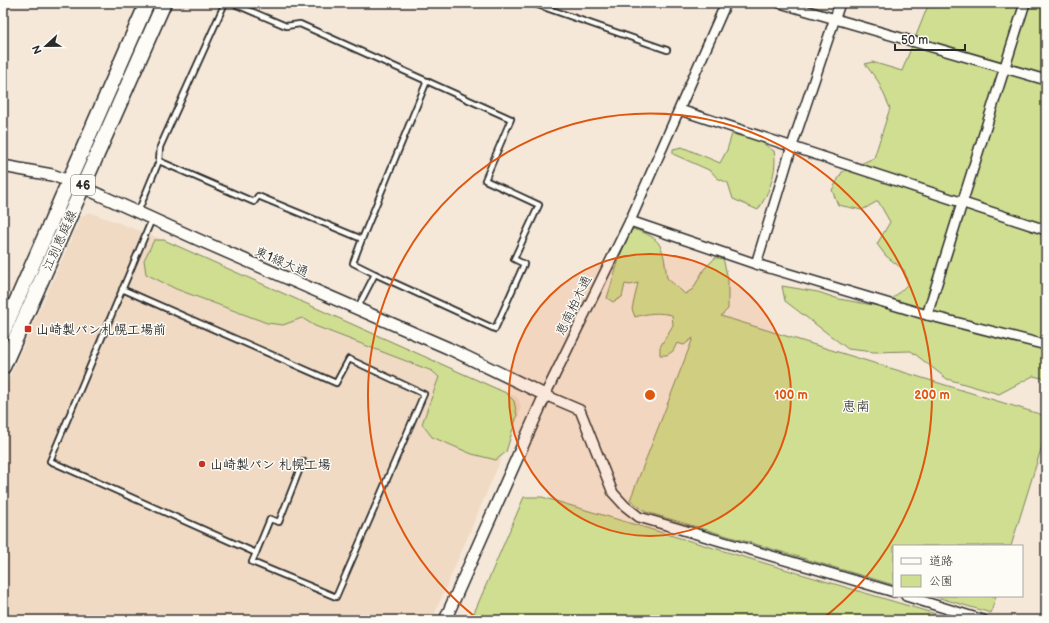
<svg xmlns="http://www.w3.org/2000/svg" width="1049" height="623" font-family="'Balsamiq Sans','Klee One',sans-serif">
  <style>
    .built { fill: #f0dac4 }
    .green { fill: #cfde91; stroke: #7d845e }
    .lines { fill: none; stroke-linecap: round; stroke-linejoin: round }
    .service-casing { stroke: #2b2b2b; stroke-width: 8 }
    .minor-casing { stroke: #2b2b2b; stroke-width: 12 }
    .tertiary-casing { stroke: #2b2b2b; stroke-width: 14 }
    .primary-casing { stroke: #2b2b2b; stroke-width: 17 }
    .service { stroke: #fdfcf7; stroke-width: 4.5 }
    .minor { stroke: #fdfcf7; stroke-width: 9 }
    .tertiary { stroke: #fdfcf7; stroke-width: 11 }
    .primary { stroke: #fdfcf7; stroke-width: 14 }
    .ring { fill: none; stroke: #df570e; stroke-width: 2 }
    .poi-dot { fill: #c8321e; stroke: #fdfcf7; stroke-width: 1.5 }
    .labels { text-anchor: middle; stroke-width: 3; stroke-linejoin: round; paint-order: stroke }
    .shield { fill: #fdfcf7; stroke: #6a6a68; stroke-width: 1 }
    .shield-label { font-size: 12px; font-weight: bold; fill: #2b2b2b }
    .street-label { font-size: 13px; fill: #2b2b2b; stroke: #fdfcf7 }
    .poi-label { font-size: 13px; font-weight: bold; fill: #2b2b2b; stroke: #fdfcf7; text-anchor: start }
    .neighbourhood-label { font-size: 14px; fill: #2b2b2b; stroke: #fdfcf7 }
    .centre { fill: #df570e; stroke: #fdfcf7; stroke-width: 2 }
    .ring-label { font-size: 12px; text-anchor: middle; font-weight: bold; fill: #df570e; stroke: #fdfcf7; stroke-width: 3; stroke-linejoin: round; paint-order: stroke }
  </style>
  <rect width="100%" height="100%" fill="#f5e8d9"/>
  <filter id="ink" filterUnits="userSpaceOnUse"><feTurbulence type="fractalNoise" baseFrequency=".025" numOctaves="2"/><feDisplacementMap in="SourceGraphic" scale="8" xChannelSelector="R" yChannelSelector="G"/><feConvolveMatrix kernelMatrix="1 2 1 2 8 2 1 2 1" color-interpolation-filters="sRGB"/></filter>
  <g filter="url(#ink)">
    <!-- built -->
    <path class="built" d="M89,212L164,240L517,397L521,406L519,417L432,620H3V391L81,217Z"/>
    <!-- green -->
    <g class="green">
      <path d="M929,3H1046V379L1033,376L999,394L947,379L911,351L874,352L848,349L785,301L782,286L818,292L839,299L884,307L908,284L904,270L886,256L877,244L890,222L878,201L862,210L838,205L832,190L842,172L874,158L890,108L878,81L865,64L872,62L902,71Z"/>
      <path d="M732,134L760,141L774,151C778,170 769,193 758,210L733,199L728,183L717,178L711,171L673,154V149L682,147L720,163L727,150Z"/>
      <path d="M632,229C664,237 663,249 667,278L685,294L693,289L704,269L715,258H723L728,279V309L721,316L1046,416V433L1011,546H894V585L646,512L630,500L693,338L684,345L677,343L673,351L667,355H660V347L673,325L672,315C658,312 648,313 635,317L632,309L638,283L630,285L625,284L622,297L613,302L607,298L621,253Z"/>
      <path d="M154,240H164L506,393L514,401L517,415L506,452L496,460L472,454L432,437L422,424L439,377L432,371L315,326L302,318L283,325L267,323L176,289L146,274L144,260Z"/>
      <path d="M524,497H542L956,620H471Z"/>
      <path d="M933,596H996L991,613Z"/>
    </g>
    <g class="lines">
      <defs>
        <g id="service">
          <path d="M232,3L286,26L300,24L511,119L485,180L539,205L514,259L524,264L495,329L375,274"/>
          <path d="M532,3L667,50"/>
          <path d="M159,161L254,202L258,196L362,239L427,81"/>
          <path d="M138,212L159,161L160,147L225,3"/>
          <path d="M122,289L336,383L349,359L424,394L336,597L252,562L256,553L50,461L152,219"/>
          <path d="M3,303L12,307"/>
          <path d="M357,309L375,274L353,263L362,239"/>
          <path d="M256,553L270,519L279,522L303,461"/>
        </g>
        <g id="minor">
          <path d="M726,3L630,221L545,395L580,410L613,493L625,506L639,517L894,592"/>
          <path d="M780,3L1046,80"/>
          <path d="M680,110L1046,230"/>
          <path d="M630,221L756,264L927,315L1046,345"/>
          <path d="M756,264L792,146L840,3"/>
          <path d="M927,315L1025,3"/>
          <path d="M906,596L983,620"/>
        </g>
        <path id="tertiary" d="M3,166L52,175L69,181L199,240L448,348L545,395L445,620"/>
        <g id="primary">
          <path d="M3,332L147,3"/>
          <path d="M3,367L164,3"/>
        </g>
      </defs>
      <!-- service casing -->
      <use href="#service" class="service-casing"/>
      <!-- minor casing -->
      <use href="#minor" class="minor-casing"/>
      <!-- tertiary casing -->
      <use href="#tertiary" class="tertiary-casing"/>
      <!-- primary casing -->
      <use href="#primary" class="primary-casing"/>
      <!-- service -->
      <use href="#service" class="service"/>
      <!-- minor -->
      <use href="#minor" class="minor"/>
      <!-- tertiary -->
      <use href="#tertiary" class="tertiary"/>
      <!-- primary -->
      <use href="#primary" class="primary"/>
    </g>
  </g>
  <!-- distance rings -->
  <circle cx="650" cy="395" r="141" fill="#df570e" fill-opacity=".12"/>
  <g class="ring">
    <circle cx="650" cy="395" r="141"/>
    <path d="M478 619A282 282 0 1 1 822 619"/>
  </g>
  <!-- markers -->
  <g class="poi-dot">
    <rect x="24" y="325" width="8" height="8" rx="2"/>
    <circle cx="202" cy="464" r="4"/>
  </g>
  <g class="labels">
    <!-- shield labels -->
    <rect class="shield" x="71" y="175" width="24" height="20" rx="3"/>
    <g class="shield-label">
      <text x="83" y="189">46</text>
    </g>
    <!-- street labels -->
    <g class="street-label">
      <text transform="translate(59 240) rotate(-66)" y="5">江別恵庭線</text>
      <text transform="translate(282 261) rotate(23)" y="5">東1線大通</text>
      <text transform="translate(573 305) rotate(-64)" y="5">恵南柏木通</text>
    </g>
    <!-- poi labels -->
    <g class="poi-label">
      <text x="36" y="334">山崎製パン札幌工場前</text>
      <text x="210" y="469">山崎製パン 札幌工場</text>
    </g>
    <!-- neighbourhood labels -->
    <g class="neighbourhood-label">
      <text x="856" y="411">恵南</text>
    </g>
  </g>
  <circle cx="650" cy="395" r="6" class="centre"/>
  <g class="ring-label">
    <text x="791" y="399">100 m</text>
    <text x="932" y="399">200 m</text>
  </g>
  <!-- margin -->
  <rect width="1049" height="623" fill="none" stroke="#fdfcf7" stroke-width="16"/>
  <rect x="8" y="8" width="1033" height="607" fill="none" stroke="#2b2b2b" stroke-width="1.5" filter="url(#ink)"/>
  <!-- legend -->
  <rect x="893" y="545" width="130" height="52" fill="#fdfcf7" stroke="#a9a8a5"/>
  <rect x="901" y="558" width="20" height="6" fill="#fdfcf7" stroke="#a9a8a5"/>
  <text x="929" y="565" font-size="12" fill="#2b2b2b">道路</text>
  <rect x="901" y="575" width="20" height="12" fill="#cfde91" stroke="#a9a8a5"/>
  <text x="929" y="585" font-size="12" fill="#2b2b2b">公園</text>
  <!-- north arrow -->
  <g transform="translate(46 46) rotate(248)" stroke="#fdfcf7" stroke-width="3" paint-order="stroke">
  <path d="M0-3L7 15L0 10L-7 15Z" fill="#2b2b2b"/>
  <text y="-6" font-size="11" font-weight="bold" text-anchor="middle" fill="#2b2b2b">N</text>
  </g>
  <!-- scale -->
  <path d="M895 44v6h70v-6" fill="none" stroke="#2b2b2b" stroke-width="2"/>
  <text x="901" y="44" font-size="12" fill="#2b2b2b" stroke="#fdfcf7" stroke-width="3" paint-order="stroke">50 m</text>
</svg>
